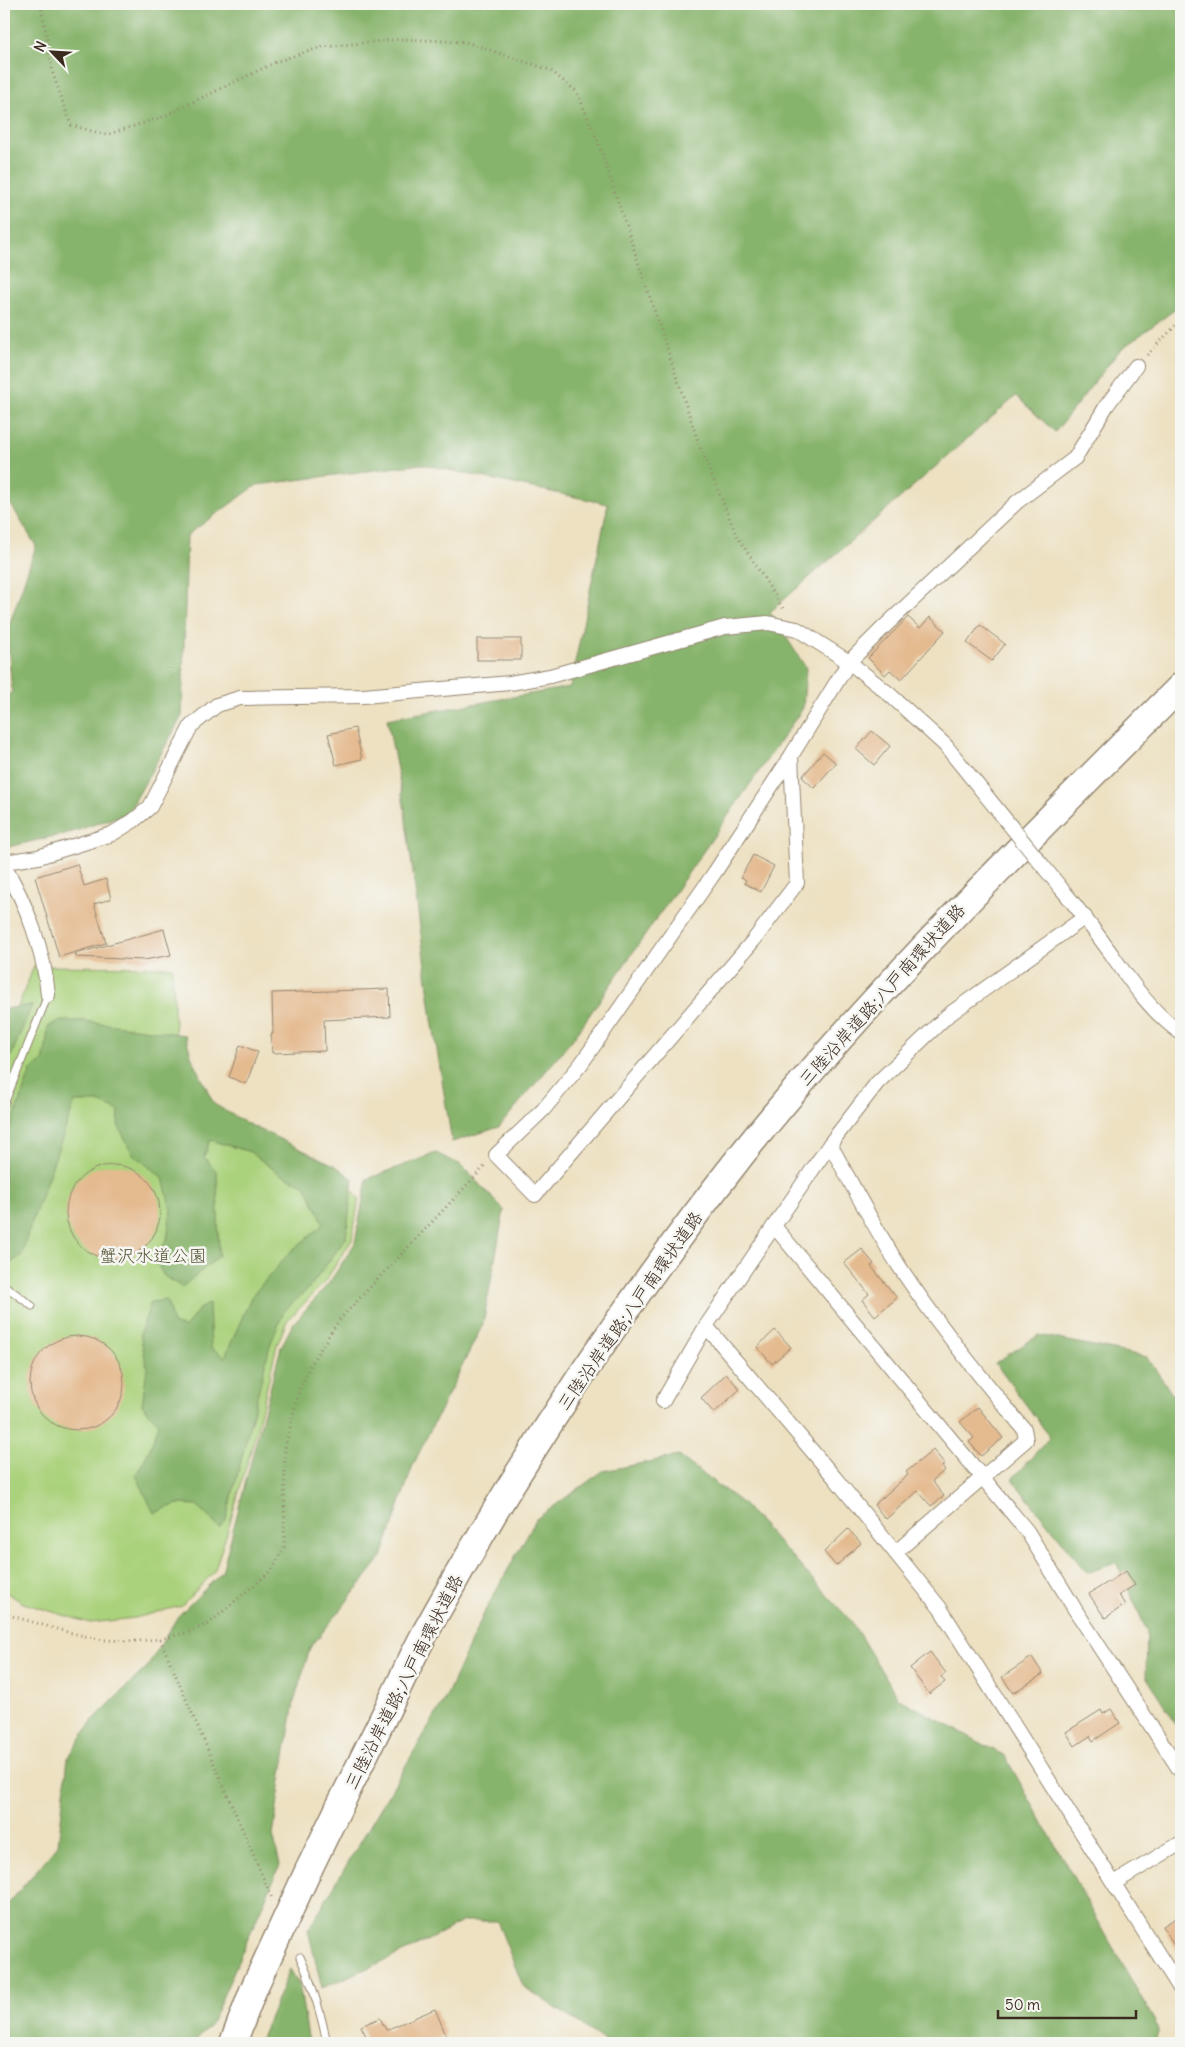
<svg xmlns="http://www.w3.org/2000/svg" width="1185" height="2047" font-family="Delius,'Klee One',sans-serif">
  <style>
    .green { fill: #aad27c; stroke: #727e4d }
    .forest { fill: #87b46c; stroke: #616f45 }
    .building { fill: #e4ba8f }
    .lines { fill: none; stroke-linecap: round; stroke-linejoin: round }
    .service-casing { stroke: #948670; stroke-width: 9 }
    .minor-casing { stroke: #948670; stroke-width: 16 }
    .motorway-casing { stroke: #948670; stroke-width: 29 }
    .path { stroke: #948670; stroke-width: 3; stroke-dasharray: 1 4; stroke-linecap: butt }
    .service { stroke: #fff; stroke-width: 7 }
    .minor { stroke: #fff; stroke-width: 14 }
    .motorway { stroke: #fff; stroke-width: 26 }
    .minor-bridge-casing { stroke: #948670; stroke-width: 16; stroke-linecap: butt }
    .motorway-bridge-casing { stroke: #948670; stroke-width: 29; stroke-linecap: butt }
    .minor-bridge { stroke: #fff; stroke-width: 14 }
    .motorway-bridge { stroke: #fff; stroke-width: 26 }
    .labels { text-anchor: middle; stroke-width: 5; stroke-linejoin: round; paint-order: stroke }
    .street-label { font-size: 18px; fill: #3b2a1e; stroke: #f6f6f2 }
    .park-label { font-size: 18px; fill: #575436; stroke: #f6f6f2 }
  </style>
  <rect width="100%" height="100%" fill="#f6f6f2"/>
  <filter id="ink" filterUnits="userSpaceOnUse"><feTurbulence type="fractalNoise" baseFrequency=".02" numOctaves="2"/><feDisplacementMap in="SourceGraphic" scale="10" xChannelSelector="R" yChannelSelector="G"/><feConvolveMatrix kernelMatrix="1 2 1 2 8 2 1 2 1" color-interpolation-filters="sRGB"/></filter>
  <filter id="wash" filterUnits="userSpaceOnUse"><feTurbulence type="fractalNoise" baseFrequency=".0096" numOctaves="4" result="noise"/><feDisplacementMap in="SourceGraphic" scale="20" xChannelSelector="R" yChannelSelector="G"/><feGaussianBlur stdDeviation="1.12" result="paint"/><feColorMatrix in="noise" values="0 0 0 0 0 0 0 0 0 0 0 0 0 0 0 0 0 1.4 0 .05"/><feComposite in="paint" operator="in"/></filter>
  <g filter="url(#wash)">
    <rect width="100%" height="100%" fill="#ede1c2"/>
    <!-- green -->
    <path class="green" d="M34,966L172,967L179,1101L341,1175L359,1199L352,1240L324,1283L287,1321L277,1345L256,1433L227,1533L214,1572L181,1606L135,1618L90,1623L23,1603L4,1591V1042Z"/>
    <!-- forest -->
    <g class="forest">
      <path d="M4,4H1181V305L1120,350L1055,432L1016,396L770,612L806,668L803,708L572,1040L499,1127L452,1142L432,1019L404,805L387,719L570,687L608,504L421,464L257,485L187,535L182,716L128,813L72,832L4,848V698L12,692L7,632L36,546L4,493Z"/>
      <path d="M32,1005L4,1073L5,1009Z"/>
      <path d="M58,1021H85L185,1035L192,1058L214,1104L246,1123L336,1166L353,1179L346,1238L310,1287L284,1311L270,1345L226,1520L219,1528L197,1505L177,1504L154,1513L136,1475L149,1451L159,1424L142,1405L147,1368L140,1334L151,1302L167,1300L173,1324L185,1328L199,1309L209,1303L211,1348L225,1357L251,1297L290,1252L324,1224L305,1185L280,1174L250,1152L210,1140L204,1157L217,1172L219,1256L182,1287L164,1276L155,1261L167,1240L171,1210L163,1178L133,1154L118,1125L119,1111L98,1102H75L28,1233L22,1255L8,1265L4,1263V1145L31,1070L43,1061L46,1048L48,1027Z"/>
      <path d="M436,1153L461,1165L504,1210L483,1324L413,1465L382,1557L310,1648L294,1702L281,1780L273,1835L280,1865L210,2026L193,2043H4V1909L58,1845L68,1758L92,1721L148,1666L178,1616L222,1572L281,1347L293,1324L329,1283L355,1243L367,1179Z"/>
      <path d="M1039,1335L1147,1357L1181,1407V1732L1146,1676L1147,1631L1116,1562L1087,1573L1012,1479L1050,1437L995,1363Z"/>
      <path d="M679,1456L742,1503L851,1621L898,1698L1005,1756L1159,2029L1155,2043H608L523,1986L497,1921H464L411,1949L322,1988L308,1930L444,1701L485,1611L536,1519L603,1471Z"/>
      <path d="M290,1969L299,1984L309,2043H259Z"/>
    </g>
    <g id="blocks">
      <!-- building -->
      <g class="building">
        <path d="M908,617L920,628L930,617L945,631L901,680L890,670L885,675L868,658Z"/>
        <path d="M980,625L1005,644L992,661L967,643Z"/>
        <rect x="477" y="639" width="44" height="21"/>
        <path d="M355,728L362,759L336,765L328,734Z"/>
        <path d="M872,731L890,746L874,765L856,749Z"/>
        <path d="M823,752L836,763L814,788L802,777Z"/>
        <path d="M753,855L774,866L761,892L744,883L746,880L741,877Z"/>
        <path d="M77,864L84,886L106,879L111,899L94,904L106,943L59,957L35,877Z"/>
        <path d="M164,929L171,955L144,960L76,957L75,954Z"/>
        <path d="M389,989L390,1017L324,1020L325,1051L272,1053L271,1034H273L272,993Z"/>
        <path d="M240,1045L258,1052L246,1084L229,1077Z"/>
        <circle cx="113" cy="1212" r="47"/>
        <path d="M862,1249L874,1264L871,1266L897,1298L875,1316L862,1300L869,1294L844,1263Z"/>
        <path d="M775,1330L791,1347L772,1364L757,1347Z"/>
        <circle cx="77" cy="1383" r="47"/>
        <path d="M726,1374L740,1389L714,1413L701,1398Z"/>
        <path d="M978,1407L1003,1438L981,1456L969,1442L974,1438L960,1422Z"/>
        <path d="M933,1450L945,1464L942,1466L945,1470L932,1481L944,1496L931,1506L918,1491L886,1519L874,1505L908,1475L906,1472Z"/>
        <path d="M848,1529L861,1543L836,1566L824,1552Z"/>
        <path d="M1126,1571L1135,1585L1119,1595L1125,1605L1105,1618L1089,1594Z"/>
        <path d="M930,1652L946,1673L941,1677L945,1682L929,1694L910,1668Z"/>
        <path d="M1032,1657L1043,1674L1013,1693L1002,1677Z"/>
        <path d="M1111,1709L1120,1723L1093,1741L1090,1736L1075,1746L1066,1732L1101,1710L1103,1714Z"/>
        <path d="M1181,1915V1958L1163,1926Z"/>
        <path d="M435,2009L446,2035L427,2043H355L367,2038L361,2026L380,2018L386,2030Z"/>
      </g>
    </g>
  </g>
  <g filter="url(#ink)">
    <use href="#blocks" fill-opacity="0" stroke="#948670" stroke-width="1"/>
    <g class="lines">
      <defs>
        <g id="service">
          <path d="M4,1104L48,995"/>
          <path d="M4,1285L32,1306"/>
          <path d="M300,1957C313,1985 321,2014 327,2043"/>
        </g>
        <g id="minor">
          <path d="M791,756L797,883L753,941L535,1195L496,1155L543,1110L581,1064L715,872L791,756L849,662L885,626L1017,502L1075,458L1107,405L1136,366"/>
          <path d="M4,862L38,857L112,834L133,821L150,807L191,726L217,705L240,698L364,696L510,683L550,676L725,627L768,623L797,629L849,662L888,693L945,745"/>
          <path d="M4,866C27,904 44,951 48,995"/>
          <path d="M1060,887C1078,908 1094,930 1110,952C1131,982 1151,1012 1181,1033"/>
          <path d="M830,1144C852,1185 874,1227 899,1266C937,1324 980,1377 1024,1429L1026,1440L896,1552"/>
          <path d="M774,1226L1027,1531L1076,1611L1181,1772"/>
          <path d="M706,1326L835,1478L940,1608L1181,1990"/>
          <path d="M663,1401L706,1326L774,1226L830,1144L877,1083L947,1016L1085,917"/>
          <path d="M1114,1883L1181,1843"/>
        </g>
        <g id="motorway">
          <path d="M308,1871C334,1817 360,1764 387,1710C401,1682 414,1652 430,1624C521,1459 626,1301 743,1153C877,986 1031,837 1181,686"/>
          <path d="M233,2043L254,1988"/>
        </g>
      </defs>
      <!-- service casing -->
      <use href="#service" class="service-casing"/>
      <!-- minor casing -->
      <use href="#minor" class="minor-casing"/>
      <!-- motorway casing -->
      <use href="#motorway" class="motorway-casing"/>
      <!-- path -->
      <g class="path">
        <path d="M41,4L53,74L71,125L106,135L162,117L278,61L322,47L403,39L466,42L550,70L577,92L598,142L700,447L736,534L784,610"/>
        <path d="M1147,355L1181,320"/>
        <path d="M4,1612L12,1616L67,1632L103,1640L136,1641L160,1639L189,1632L208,1624L272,1570L284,1547L285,1448L299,1390L311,1364L339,1320L485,1166"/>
        <path d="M160,1639L272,1898"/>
      </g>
      <!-- service -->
      <use href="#service" class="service"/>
      <!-- minor -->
      <use href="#minor" class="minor"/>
      <!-- motorway -->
      <use href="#motorway" class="motorway"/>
      <defs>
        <path id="minor-bridge" d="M945,745L1060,887"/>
        <path id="motorway-bridge" d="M254,1988L308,1871"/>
      </defs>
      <!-- minor-bridge casing -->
      <use href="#minor-bridge" class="minor-bridge-casing"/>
      <!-- motorway-bridge casing -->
      <use href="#motorway-bridge" class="motorway-bridge-casing"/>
      <!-- minor-bridge -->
      <use href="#minor-bridge" class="minor-bridge"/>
      <!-- motorway-bridge -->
      <use href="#motorway-bridge" class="motorway-bridge"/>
    </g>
  </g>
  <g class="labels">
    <!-- street labels -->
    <g class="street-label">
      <text transform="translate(882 995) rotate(-48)" y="6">三陸沿岸道路;八戸南環状道路</text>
      <text transform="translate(630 1311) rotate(-55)" y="6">三陸沿岸道路;八戸南環状道路</text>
      <text transform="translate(404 1682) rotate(-63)" y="6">三陸沿岸道路;八戸南環状道路</text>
    </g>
    <!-- park labels -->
    <g class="park-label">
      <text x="153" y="1262">蟹沢水道公園</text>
    </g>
  </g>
  <!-- margin -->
  <rect width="1185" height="2047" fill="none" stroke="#f6f6f2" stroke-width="20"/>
  <!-- north arrow -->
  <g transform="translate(52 52) rotate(295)" stroke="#f6f6f2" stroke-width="4" paint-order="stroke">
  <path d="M0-4L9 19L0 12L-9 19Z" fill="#3b2a1e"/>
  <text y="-8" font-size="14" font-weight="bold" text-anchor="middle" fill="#3b2a1e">N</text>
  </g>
  <!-- scale -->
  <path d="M998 2010v8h138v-8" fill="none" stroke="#3b2a1e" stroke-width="2.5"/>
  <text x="1005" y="2010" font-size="15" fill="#3b2a1e" stroke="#f6f6f2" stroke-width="4" paint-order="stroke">50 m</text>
</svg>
